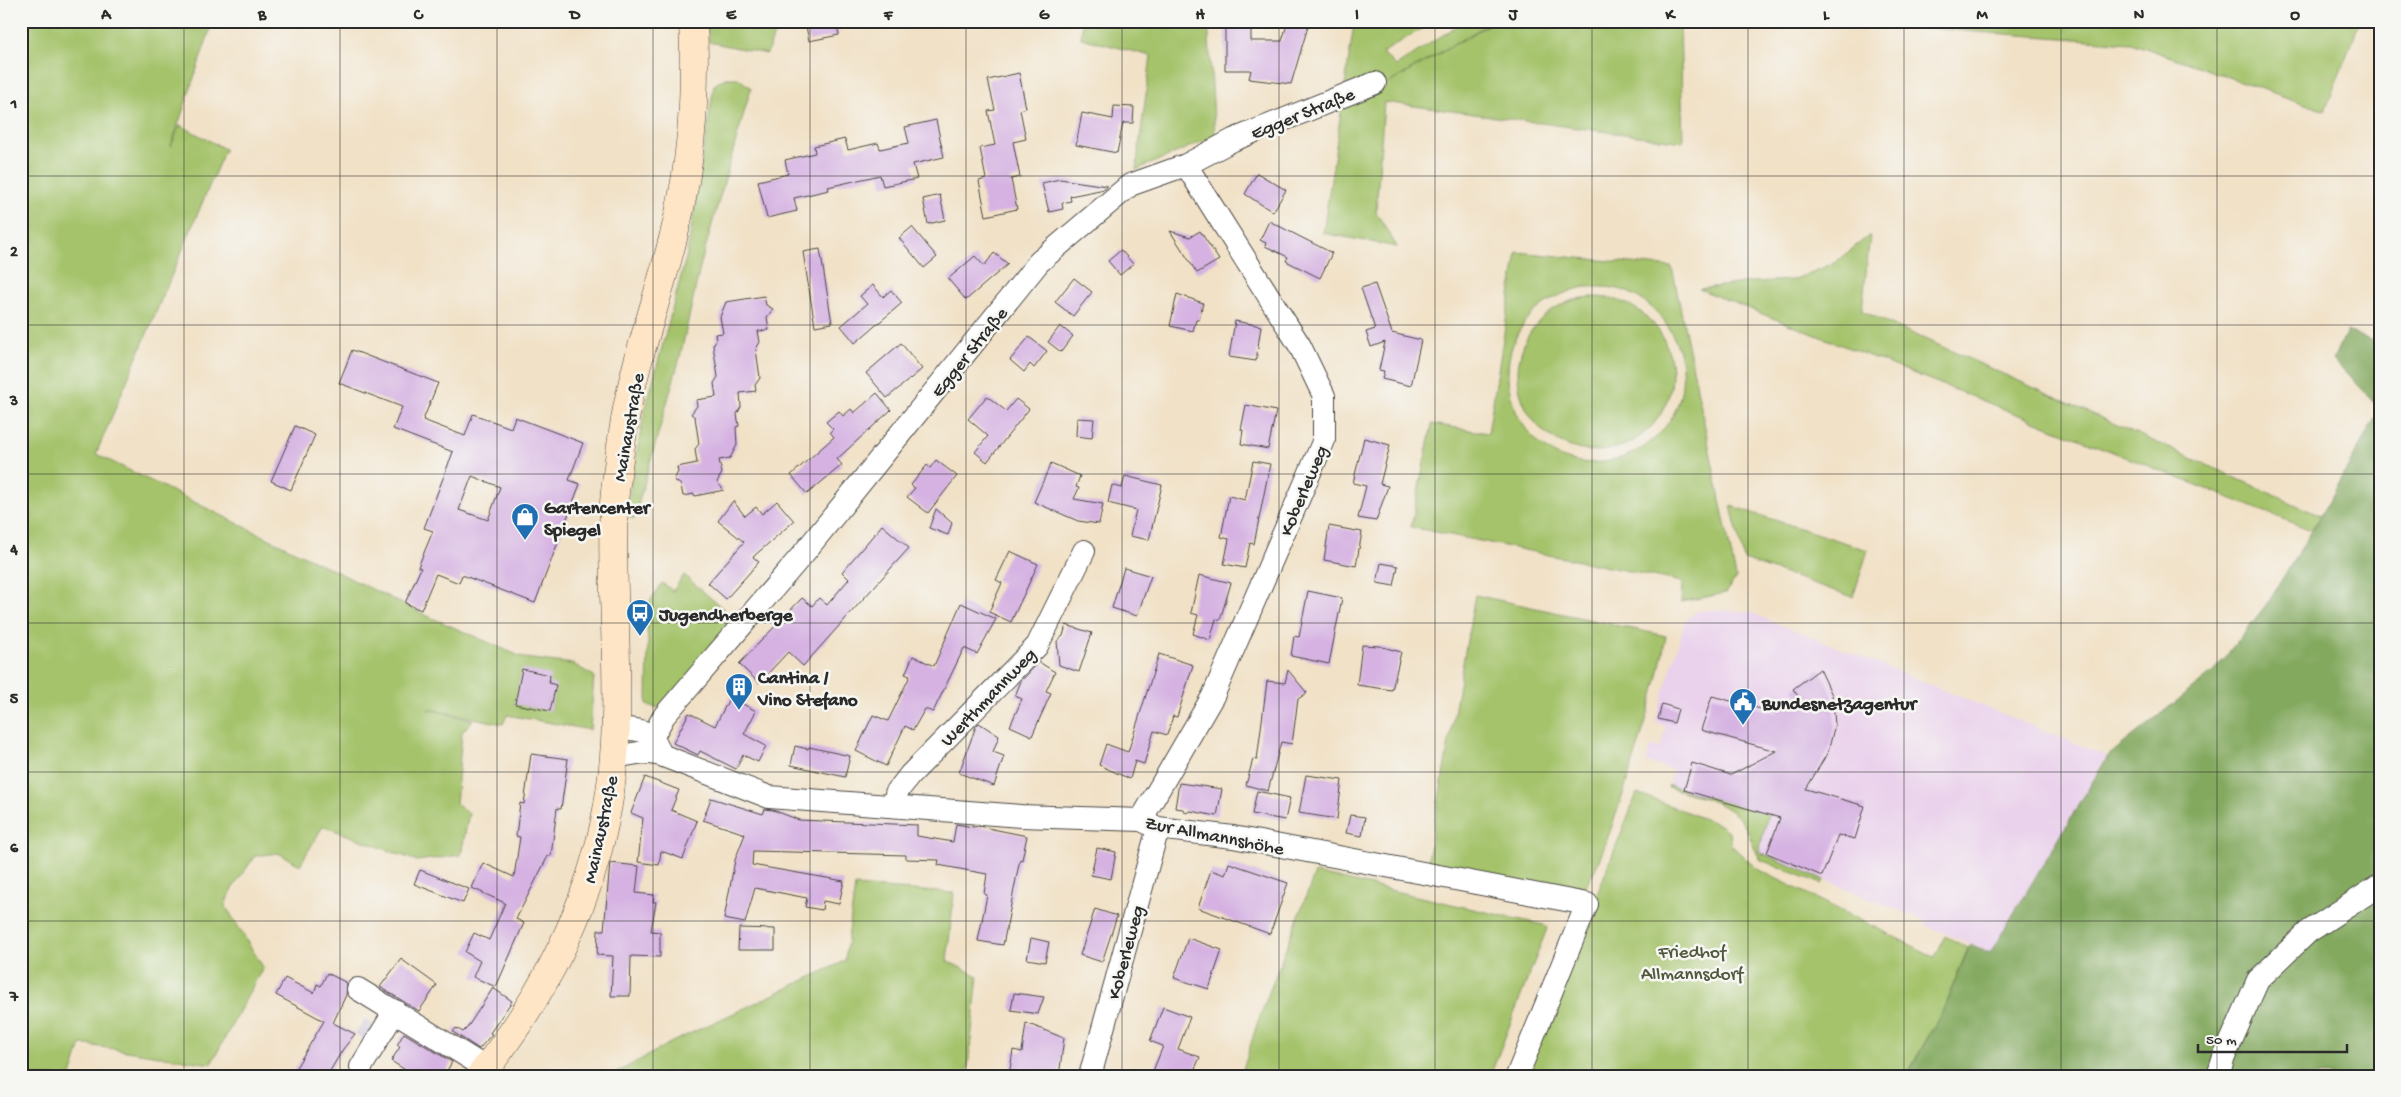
<svg xmlns="http://www.w3.org/2000/svg" width="2401" height="1097" font-family="'Gochi Hand',sans-serif">
  <style>
    .built { fill: #ead1ec }
    .industrial { fill: #cabfd6 }
    .green { fill: #a4c36b; stroke: #68774b; fill-rule: evenodd }
    .forest { fill: #83a95f; stroke: #576a45 }
    .building { fill: #d5b2e2; fill-rule: evenodd }
    .lines { fill: none; stroke-linecap: round; stroke-linejoin: round }
    .street-casing { stroke: #494642; stroke-width: 24 }
    .secondary-casing { stroke: #494642; stroke-width: 29 }
    .street { stroke: #fff; stroke-width: 22 }
    .secondary { stroke: #fee5c5; stroke-width: 28 }
    .grid { fill: none; stroke: #2b2b2b; stroke-width: 1; stroke-opacity: 0.55 }
    .labels { text-anchor: middle; stroke-width: 5; stroke-linejoin: round; paint-order: stroke }
    .street-label { font-size: 19px; fill: #2b2b2b; stroke: #f6f6f2 }
    .poi-label { font-size: 19px; font-weight: bold; fill: #2b2b2b; stroke: #f6f6f2; text-anchor: start }
    .park-label { font-size: 19px; fill: #4f593e; stroke: #f6f6f2 }
    .neatline { fill: none; stroke: #2b2b2b; stroke-width: 2 }
    .grid-label { font-size: 16px; text-anchor: middle; font-weight: bold; fill: #2b2b2b }
  </style>
  <rect width="100%" height="100%" fill="#f6f6f2"/>
  <filter id="ink" filterUnits="userSpaceOnUse"><feTurbulence type="fractalNoise" baseFrequency=".02" numOctaves="2"/><feDisplacementMap in="SourceGraphic" scale="10" xChannelSelector="R" yChannelSelector="G"/><feConvolveMatrix kernelMatrix="1 2 1 2 8 2 1 2 1" color-interpolation-filters="sRGB"/></filter>
  <filter id="wash" filterUnits="userSpaceOnUse"><feTurbulence type="fractalNoise" baseFrequency=".0096" numOctaves="4" result="noise"/><feDisplacementMap in="SourceGraphic" scale="20" xChannelSelector="R" yChannelSelector="G"/><feGaussianBlur stdDeviation="1.12" result="paint"/><feColorMatrix in="noise" values="0 0 0 0 0 0 0 0 0 0 0 0 0 0 0 0 0 1.4 0 .05"/><feComposite in="paint" operator="in"/></filter>
  <g filter="url(#wash)">
    <rect width="100%" height="100%" fill="#f1e1c6"/>
    <!-- built -->
    <path class="built" d="M1717,610L1749,612L2107,756L1990,952L1927,926L1925,921L1758,852L1767,814L1669,785L1673,770L1646,762L1651,746L1660,748L1666,726L1655,722L1685,621L1698,611Z"/>
    <!-- industrial -->
    <path class="industrial" d="M365,1019L379,1029L370,1043L355,1034Z"/>
    <!-- green -->
    <g class="green">
      <path d="M21,21H213L171,146L180,125L225,149L96,454L423,614L524,658L573,664L594,676L590,730L507,715L503,724L428,709L473,720L462,732L456,804L469,813L461,855L417,861L323,826L300,865L278,853L255,856L232,889L225,905L263,967L211,1064L81,1044L71,1076H21Z"/>
      <path d="M707,21H779L767,54L709,42Z"/>
      <path d="M1083,21H1208L1215,136L1136,170L1151,56L1081,38Z"/>
      <path d="M1343,21H1434L1382,53L1396,66L1464,21H1493L1389,83L1495,21H1680L1683,142L1384,102L1376,212L1397,247L1323,233L1354,24Z"/>
      <path d="M1879,21H2360L2325,111L2131,43L1879,25Z"/>
      <path d="M725,78H738L751,88L701,263L680,357L634,519L625,515L644,414L687,254L714,85Z"/>
      <path d="M1870,235L1862,311L2321,516L2311,530L1699,289L1751,282L1793,280L1834,263Z"/>
      <path d="M1517,252L1672,267L1736,577L1726,593L1681,602L1682,582L1411,527L1432,424L1488,433ZM1584,287C1598,287 1612,286 1625,291C1676,311 1700,377 1668,423C1656,441 1638,453 1617,459C1508,490 1454,318 1584,287Z"/>
      <circle cx="1595" cy="374" r="77"/>
      <path d="M1731,506L1868,550L1853,597L1744,560Z"/>
      <path d="M684,575L742,625L669,711L647,705L648,640L645,609L662,583L673,591Z"/>
      <path d="M1475,595L1666,636C1657,690 1639,744 1622,797C1610,830 1602,861 1583,891L1563,894L1427,866Z"/>
      <path d="M1669,785L1768,814L1759,852L1825,880L1822,884L1761,860C1753,849 1751,836 1744,825C1730,801 1692,795 1668,787Z"/>
      <path d="M1637,793L1718,824L1730,832L1731,845L1757,869L1935,957L1945,936L1968,948L1943,1010L1906,1076H1525Z"/>
      <path d="M1315,873L1548,926L1490,1076H1241L1257,1024Z"/>
      <path d="M855,886L954,893L947,961L978,976L967,1076H611L672,1042L845,961Z"/>
    </g>
    <!-- forest -->
    <g class="forest">
      <path d="M2347,331L2380,344V408L2333,359Z"/>
      <path d="M2380,409V1076H1907L1943,1010L1970,945L1990,953L2108,756L2213,672L2266,605L2321,516Z"/>
    </g>
    <g id="blocks">
      <!-- building -->
      <g class="building">
        <path d="M805,21H836L839,35L809,41Z"/>
        <path d="M1288,21L1309,23L1291,84L1249,79L1251,70H1225V23H1251V41H1282Z"/>
        <path d="M1019,73L1026,108L1020,110L1026,139L1013,142L1020,177L1011,179L1017,209L986,216L979,181L986,179L980,148L995,145L988,111L995,110L988,80Z"/>
        <path d="M1114,106L1134,107L1133,123H1123L1117,153L1076,145L1082,113L1113,119Z"/>
        <path d="M936,120L944,157L913,164L917,179L883,186L880,175L828,187L829,190L794,198L797,211L767,218L758,181L788,174L785,160L815,153L814,146L845,139L848,150L878,143L880,149L909,143L905,127Z"/>
        <path d="M1257,173L1286,190L1273,212L1245,194Z"/>
        <path d="M1060,179L1107,186V187L1105,189L1070,196L1071,201L1062,203L1063,209L1049,212L1042,183Z"/>
        <path d="M940,195L945,220L928,224L923,199Z"/>
        <path d="M1269,221L1332,253L1320,278L1286,261L1288,257L1265,246L1266,243L1260,240Z"/>
        <path d="M912,227L937,257L924,268L899,238Z"/>
        <path d="M1170,231L1190,237L1200,231L1219,260L1197,273Z"/>
        <path d="M820,249L832,323L815,326L803,252Z"/>
        <path d="M1121,250L1133,264L1120,275L1108,261Z"/>
        <path d="M994,253L1008,264L966,300L948,279L975,256L984,266Z"/>
        <path d="M1074,278L1092,292L1073,316L1055,302Z"/>
        <path d="M1375,284L1392,333L1421,340L1411,386L1382,379L1384,371L1379,370L1385,342L1371,347L1366,332L1375,329L1361,288Z"/>
        <path d="M873,285L883,297L891,290L902,303L855,343L841,326L867,304L860,296Z"/>
        <path d="M1177,294L1203,303L1199,320H1196L1193,331L1170,326Z"/>
        <path d="M764,296L766,305L773,309L767,317L769,330L758,331L760,342L756,349L760,378L755,385L756,391L740,393L741,407L737,414L739,426L736,427L737,445L730,458L719,460L722,473L717,482L724,490L695,496L694,494L683,496L681,485L674,480L678,472L677,467L697,463L695,449L699,444L695,417L691,414L697,406L696,400L716,397L714,383L718,377L713,345L716,340L715,334L723,333L720,317L726,302Z"/>
        <path d="M1235,321L1261,326L1256,361L1229,357Z"/>
        <path d="M1060,326L1073,336L1061,352L1048,342Z"/>
        <path d="M1029,337L1047,351L1034,368L1030,364L1024,372L1010,360Z"/>
        <path d="M901,343L922,369L887,398L866,373Z"/>
        <path d="M352,350L438,383L423,420L465,436L473,414L511,428L515,417L583,443L569,480L580,484L535,603L462,575L459,583L436,574L421,610L405,603L421,568L418,567L433,531L424,528L453,452L393,429L402,407L339,383ZM472,476L500,487L488,520L459,510Z"/>
        <path d="M877,393L891,410L837,459L842,465L807,494L791,475L834,437L830,432L833,429L826,422L839,411L843,416L851,409L854,413Z"/>
        <path d="M987,396L1006,411L1016,399L1029,409L987,462L975,452L988,436L968,419Z"/>
        <path d="M1246,405L1276,411L1268,449L1241,444L1243,430H1241Z"/>
        <path d="M1077,418L1094,419L1092,438L1076,436Z"/>
        <path d="M295,426L315,435L291,490L271,481Z"/>
        <path d="M1364,438L1390,445L1380,484L1388,486L1376,521L1358,518L1366,486L1353,483Z"/>
        <path d="M936,460L957,476L928,513L907,497L915,488L911,485L927,465L930,468Z"/>
        <path d="M1253,461L1270,464L1254,544L1250,543L1245,568L1224,564L1229,539L1221,537L1229,496L1245,500Z"/>
        <path d="M1051,463L1080,476L1076,487L1079,488L1074,499L1103,504L1099,524L1078,521L1034,502Z"/>
        <path d="M1125,476L1162,485L1149,540L1130,536L1136,510L1108,503L1112,485L1122,488Z"/>
        <path d="M733,501L745,516L756,507L762,514L777,501L794,521L753,557L759,562L726,599L708,583L744,542L718,521Z"/>
        <path d="M936,509L952,523L948,535L929,528Z"/>
        <path d="M882,525L909,548L803,666L788,652L759,683L739,664L802,598L812,606L819,598L827,605L849,579L842,572Z"/>
        <path d="M1329,526L1362,532L1356,566L1324,560Z"/>
        <path d="M1010,551L1038,564L1011,622L989,612L1002,583L996,580Z"/>
        <path d="M1381,563L1398,566L1394,586L1377,583Z"/>
        <path d="M1124,568L1151,576L1137,616L1112,608Z"/>
        <path d="M1199,575L1231,583L1220,620L1216,619L1210,640L1193,634L1198,615L1191,613Z"/>
        <path d="M1308,591L1342,598L1329,664L1291,656L1294,636L1299,637Z"/>
        <path d="M961,603L996,619L977,654L964,648L933,712L925,709L913,730L905,726L886,766L856,751L873,715L888,721L910,676L905,674L913,656L934,666Z"/>
        <path d="M1066,625L1092,633L1079,672L1059,665L1057,641L1063,636Z"/>
        <path d="M1362,645L1379,646L1401,652L1392,690L1357,685Z"/>
        <path d="M1159,654L1193,665L1177,717L1173,716L1167,735L1154,731L1144,764L1135,761L1130,779L1099,765L1106,744L1128,752Z"/>
        <path d="M1039,662L1055,672L1046,691L1051,693L1032,736L1010,726L1022,699L1015,696L1021,681Z"/>
        <path d="M522,669L550,675L549,683L556,685L550,711L515,704Z"/>
        <path d="M1820,669L1832,695L1835,724L1828,752L1806,789L1865,806L1855,839L1838,835L1822,876L1767,853L1780,818L1684,790L1692,763L1731,775L1776,751L1701,730L1712,696L1776,713L1781,708L1800,699L1793,689Z"/>
        <path d="M1288,670L1307,693L1298,699L1292,744L1281,742L1268,791L1246,785L1253,759L1257,760L1267,681L1285,683Z"/>
        <path d="M730,697L756,711L744,734L766,746L758,762L743,755L736,769L700,751L698,755L673,743L689,713L715,726Z"/>
        <path d="M1662,704L1678,709L1674,723L1658,719Z"/>
        <path d="M979,723L999,736L993,752L1004,756L994,786L959,773L976,726Z"/>
        <path d="M795,746L808,749L809,747L850,756L845,777L791,765Z"/>
        <path d="M531,754L568,759L561,809L557,808L551,856H548L516,919L524,923L496,987L473,977L480,961L465,952L474,933L489,940L505,903L472,888L483,863L514,877L520,837L516,836L520,803L524,804Z"/>
        <path d="M1306,775L1342,780L1337,819L1299,813Z"/>
        <path d="M645,777L679,790L671,810L697,821L683,859L661,851L659,865L638,862L643,818L631,813Z"/>
        <path d="M1179,783L1222,789L1217,816L1190,811L1186,813L1183,809L1175,808Z"/>
        <path d="M1257,791L1290,798L1285,820L1252,814Z"/>
        <path d="M711,798L763,814L765,809L773,810L799,820L917,825V836L953,842L956,824L973,827L978,826L1027,836L1022,860L1020,859L1003,945L978,941L987,895L984,894L987,874L938,865L939,860L906,859V855L753,851L752,865L844,881L839,904L823,901L822,910L805,907L807,898L755,888L745,923L724,919L735,860L745,834L703,820Z"/>
        <path d="M1350,815L1365,817L1362,836L1346,833Z"/>
        <path d="M1097,848L1116,852L1111,879L1091,875Z"/>
        <path d="M610,863L639,866L636,893L654,895L653,902H656L651,931L660,932V957L631,956L630,996H611L613,956L597,955L598,930H604Z"/>
        <path d="M1229,863L1288,883L1270,934L1198,908L1211,870L1225,875Z"/>
        <path d="M420,870L469,889L463,903L414,884Z"/>
        <path d="M1095,909L1117,916L1102,962L1080,955Z"/>
        <path d="M739,928L775,929V950H738Z"/>
        <path d="M1031,938L1049,942L1045,962L1027,959Z"/>
        <path d="M1188,938L1222,950L1209,989L1174,978Z"/>
        <path d="M401,959L437,985L419,1011L380,987Z"/>
        <path d="M327,973L347,983L346,995L333,1023L355,1034L343,1049L327,1076H291L324,1021L276,995L285,978L314,993L317,984L321,986Z"/>
        <path d="M493,988L512,1001L490,1033L492,1034L479,1049L453,1032L456,1028L463,1032L467,1028Z"/>
        <path d="M1014,993L1044,997L1038,1014L1011,1010Z"/>
        <path d="M1163,1007L1190,1017L1178,1049L1200,1057L1192,1076H1151L1163,1046L1150,1041Z"/>
        <path d="M1026,1023L1064,1038L1059,1076H1009L1013,1050L1022,1052Z"/>
        <path d="M404,1033L452,1062L444,1076H415L391,1061L400,1047L397,1045Z"/>
      </g>
    </g>
  </g>
  <g filter="url(#ink)">
    <use href="#blocks" fill-opacity="0" stroke="#494642" stroke-width="1"/>
    <g class="lines">
      <defs>
        <g id="street">
          <path d="M615,728C638,730 649,727 659,750"/>
          <path d="M653,736L664,716L803,554L1039,262L1130,185L1186,165L1233,140L1375,83"/>
          <path d="M614,757L644,752L661,755L769,797L1021,816L1141,820L1158,828L1233,837L1587,904L1517,1076"/>
          <path d="M896,806V793L910,775L1037,646L1084,551"/>
          <path d="M1141,820L1213,696L1324,440V396L1300,346L1186,165"/>
          <path d="M358,989L486,1068"/>
          <path d="M361,1067L395,1011"/>
          <path d="M1090,1076L1158,828"/>
          <path d="M2218,1076L2224,1057L2258,980L2308,932L2380,885"/>
        </g>
        <path id="secondary" d="M480,1076C554,983 605,875 614,756C621,672 610,587 614,503C616,477 620,451 624,426C635,354 664,285 679,213C693,149 696,86 693,21"/>
      </defs>
      <!-- street casing -->
      <use href="#street" class="street-casing"/>
      <!-- secondary casing -->
      <use href="#secondary" class="secondary-casing"/>
      <!-- street -->
      <use href="#street" class="street"/>
      <!-- secondary -->
      <use href="#secondary" class="secondary"/>
    </g>
  </g>
  <!-- grid -->
  <path class="grid" d="M184,21V1076M340,21V1076M497,21V1076M653,21V1076M810,21V1076M966,21V1076M1122,21V1076M1279,21V1076M1435,21V1076M1592,21V1076M1748,21V1076M1904,21V1076M2061,21V1076M2217,21V1076M21,176H2380M21,325H2380M21,474H2380M21,623H2380M21,772H2380M21,921H2380"/>
  <!-- icons -->
  <defs>
    <symbol id="shop-pin" viewBox="-11 -11 22 30"><path d="M0 17L-7.5 6A9.5 9.5 0 1 1 7.5 6Z" fill="#1f6fb2" stroke="#f6f6f2"/><path d="M-5-2.5h2.3a2.7 3.5 0 0 1 5.4 0H5L5.5 6h-11ZM-1.5-2.5h3a1.5 2.3 0 0 0-3 0Z" fill="#fff"/></symbol>
    <symbol id="bus-pin" viewBox="-11 -11 22 30"><path d="M0 17L-7.5 6A9.5 9.5 0 1 1 7.5 6Z" fill="#1f6fb2" stroke="#f6f6f2"/><path d="M-5-6H5V4H4V6H2V4H-2V6H-4V4H-5ZM-3.5-4V0h7V-4ZM-3.5 1.2v1.5H-2V1.2ZM2 1.2v1.5H3.5V1.2Z" fill="#fff"/></symbol>
    <symbol id="building-pin" viewBox="-11 -11 22 30"><path d="M0 17L-7.5 6A9.5 9.5 0 1 1 7.5 6Z" fill="#1f6fb2" stroke="#f6f6f2"/><path d="M-4-6H4V6H1V3H-1V6H-4ZM-2.5-4.3h1.7v1.8h-1.7ZM.8-4.3h1.7v1.8H.8ZM-2.5-1h1.7V.8h-1.7ZM.8-1h1.7V.8H.8Z" fill="#fff"/></symbol>
    <symbol id="civic-pin" viewBox="-11 -11 22 30"><path d="M0 17L-7.5 6A9.5 9.5 0 1 1 7.5 6Z" fill="#1f6fb2" stroke="#f6f6f2"/><path d="M-.6-6.5H3V-4.5H.6V-3L4-1V1h2V6H-6V1h2V-1L-.6-3ZM-1.2 2.5V6h2.4V2.5Z" fill="#fff"/></symbol>
  </defs>
  <g fill-rule="evenodd">
    <use href="#shop-pin" x="509" y="501" width="32" height="43"/>
    <use href="#bus-pin" x="624" y="597" width="32" height="43"/>
    <use href="#building-pin" x="723" y="671" width="32" height="43"/>
    <use href="#civic-pin" x="1727" y="686" width="32" height="43"/>
  </g>
  <g class="labels">
    <!-- street labels -->
    <g class="street-label">
      <text transform="translate(1302 112) rotate(-22)" y="7">Egger Straße</text>
      <text transform="translate(968 351) rotate(-51)" y="7">Egger Straße</text>
      <text transform="translate(627 427) rotate(-80)" y="7">Mainaustraße</text>
      <text transform="translate(1302 490) rotate(-67)" y="7">Koberleweg</text>
      <text transform="translate(987 696) rotate(-46)" y="7">Werthmannweg</text>
      <text transform="translate(599 829) rotate(-78)" y="7">Mainaustraße</text>
      <text transform="translate(1215 834) rotate(11)" y="7">Zur Allmannshöhe</text>
      <text transform="translate(1124 952) rotate(-75)" y="7">Koberleweg</text>
    </g>
    <!-- poi labels -->
    <g class="poi-label">
      <text x="544" y="513">Gartencenter<tspan x="544" dy="22">Spiegel</tspan></text>
      <text x="659" y="620">Jugendherberge</text>
      <text x="758" y="683">Cantina /<tspan x="758" dy="22">Vino Stefano</tspan></text>
      <text x="1762" y="709">Bundesnetzagentur</text>
    </g>
    <!-- park labels -->
    <g class="park-label">
      <text x="1692" y="957">Friedhof<tspan x="1692" dy="22">Allmannsdorf</tspan></text>
    </g>
  </g>
  <!-- margin -->
  <rect width="2401" height="1097" fill="none" stroke="#f6f6f2" stroke-width="55"/>
  <!-- scale -->
  <path d="M2198 1044v8h149v-8" fill="none" stroke="#2b2b2b" stroke-width="2.5"/>
  <text x="2206" y="1044" font-size="15" fill="#2b2b2b" stroke="#f6f6f2" stroke-width="4" paint-order="stroke">50 m</text>
  <rect x="28" y="28" width="2346" height="1042" class="neatline"/>
  <g class="grid-label">
    <text x="106" y="19">A</text>
    <text x="262" y="19">B</text>
    <text x="418" y="19">C</text>
    <text x="575" y="19">D</text>
    <text x="731" y="19">E</text>
    <text x="888" y="19">F</text>
    <text x="1044" y="19">G</text>
    <text x="1200" y="19">H</text>
    <text x="1357" y="19">I</text>
    <text x="1513" y="19">J</text>
    <text x="1670" y="19">K</text>
    <text x="1826" y="19">L</text>
    <text x="1982" y="19">M</text>
    <text x="2139" y="19">N</text>
    <text x="2295" y="19">O</text>
    <text x="14" y="108">1</text>
    <text x="14" y="256">2</text>
    <text x="14" y="405">3</text>
    <text x="14" y="554">4</text>
    <text x="14" y="703">5</text>
    <text x="14" y="852">6</text>
    <text x="14" y="1001">7</text>
  </g>
</svg>
